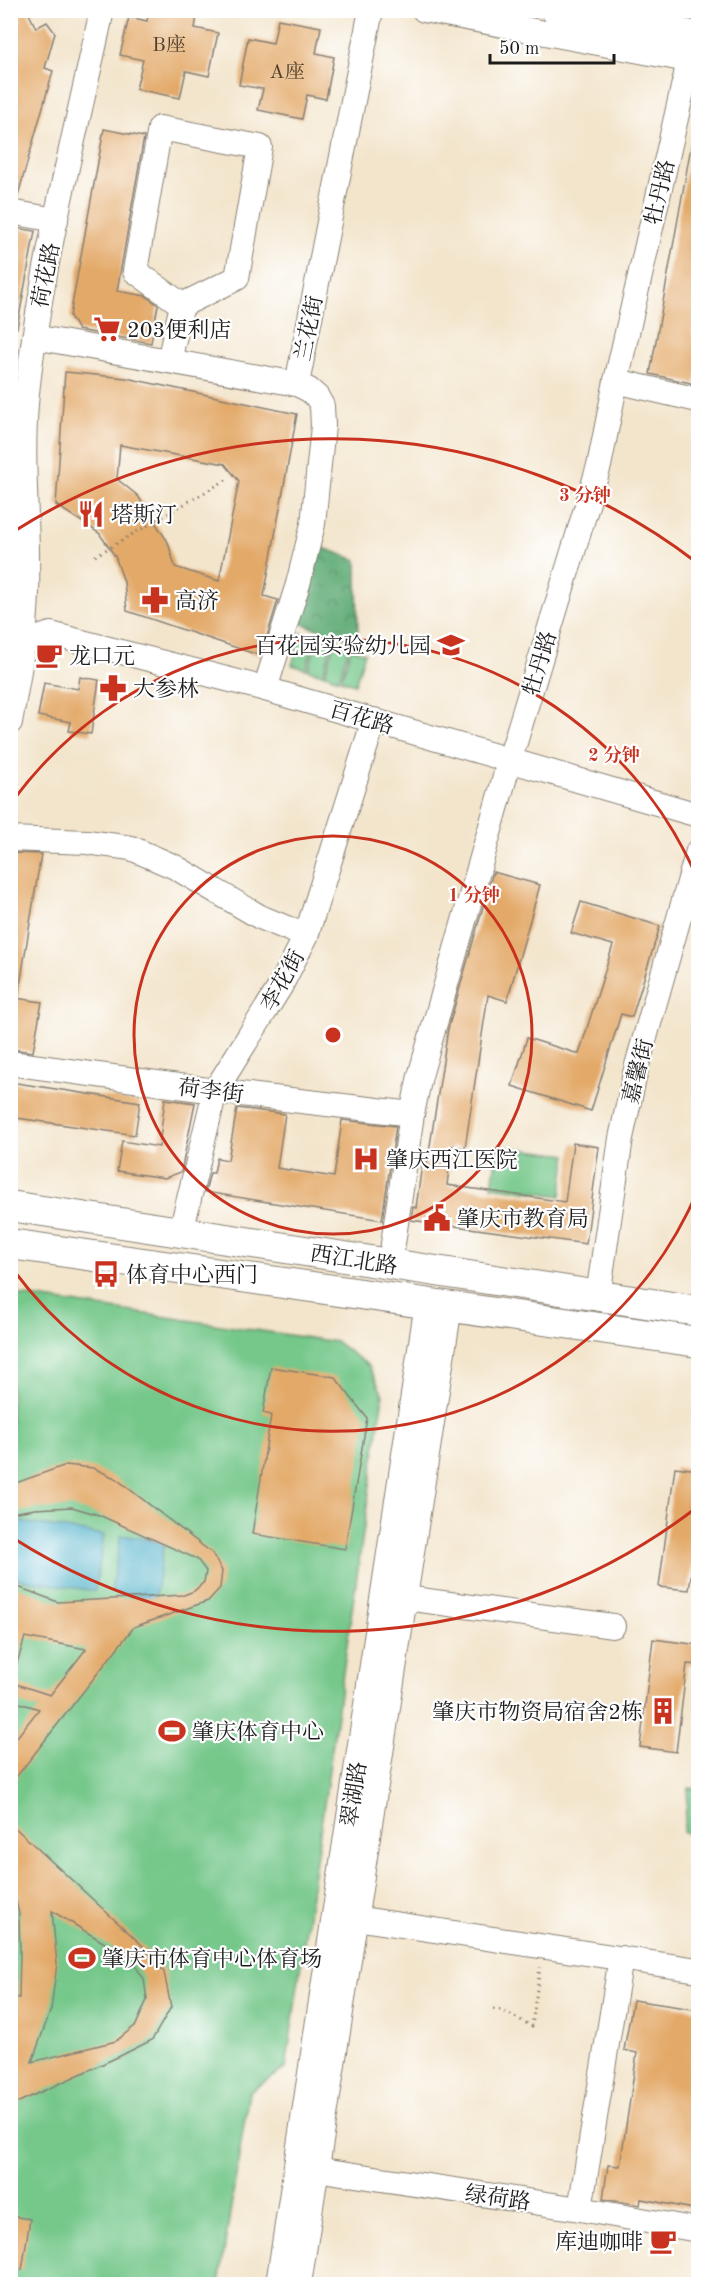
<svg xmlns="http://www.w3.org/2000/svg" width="709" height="2295" font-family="'Old Standard TT','Noto Serif SC',serif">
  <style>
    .forest { fill: url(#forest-crowns); stroke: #3e6449; stroke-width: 1.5 }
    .park { fill: #75c78a; stroke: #487253; stroke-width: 1.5 }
    .water { fill: #48aec7; stroke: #326572; stroke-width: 1.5 }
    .building { fill: #e3a967; fill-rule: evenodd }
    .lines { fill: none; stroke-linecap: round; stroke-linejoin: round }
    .minor-casing { stroke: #888074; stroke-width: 26 }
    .major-casing { stroke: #888074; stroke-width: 32 }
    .path { stroke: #888074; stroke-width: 3; stroke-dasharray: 1.5 4.5; stroke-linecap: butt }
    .minor { stroke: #fff; stroke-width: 24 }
    .major { stroke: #fff; stroke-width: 30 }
    .ring { fill: none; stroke: #c8321e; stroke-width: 3 }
    .labels { text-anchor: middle; stroke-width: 4.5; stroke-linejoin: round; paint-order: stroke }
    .number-label { font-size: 20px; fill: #4e3f2f }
    .street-label { font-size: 22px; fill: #1c1c1c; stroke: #fff }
    .poi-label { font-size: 22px; fill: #1c1c1c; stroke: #fff; text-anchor: start }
    .centre { fill: #c8321e; stroke: #fff; stroke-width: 3 }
    .ring-label { font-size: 18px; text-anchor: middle; font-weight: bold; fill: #c8321e; stroke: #fff; stroke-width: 4.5; stroke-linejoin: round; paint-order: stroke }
  </style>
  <defs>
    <pattern id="forest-crowns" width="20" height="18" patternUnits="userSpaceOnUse" patternTransform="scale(1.5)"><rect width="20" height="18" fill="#60ac76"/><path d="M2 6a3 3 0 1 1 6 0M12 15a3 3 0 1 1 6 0" fill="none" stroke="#4e8b60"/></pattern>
  </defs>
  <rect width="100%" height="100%" fill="#fff"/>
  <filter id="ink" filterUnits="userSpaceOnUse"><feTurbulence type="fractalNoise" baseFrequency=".0167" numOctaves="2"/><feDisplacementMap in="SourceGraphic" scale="12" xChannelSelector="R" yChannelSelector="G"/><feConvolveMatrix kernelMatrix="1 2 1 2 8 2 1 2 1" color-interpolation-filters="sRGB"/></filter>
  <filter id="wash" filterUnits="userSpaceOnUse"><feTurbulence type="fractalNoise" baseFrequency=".008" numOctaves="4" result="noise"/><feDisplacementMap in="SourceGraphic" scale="24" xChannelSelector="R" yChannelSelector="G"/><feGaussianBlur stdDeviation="1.35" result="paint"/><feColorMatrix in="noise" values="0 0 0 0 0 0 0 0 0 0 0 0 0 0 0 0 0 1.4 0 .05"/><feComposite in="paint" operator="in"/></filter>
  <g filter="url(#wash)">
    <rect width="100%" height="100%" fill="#f3e5cc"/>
    <!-- forest -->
    <path class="forest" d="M318,546L357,560L358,643L297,622Z"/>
    <!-- park -->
    <g class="park">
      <path d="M301,633L316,638L306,669L292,665Z"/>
      <path d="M318,638L332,642L323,674L308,670Z"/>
      <path d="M334,643L349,647L339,679L325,674Z"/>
      <path d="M351,648L365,653L355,684L341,680Z"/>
      <path d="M498,1146L567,1155L561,1196L492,1186Z"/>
      <path d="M11,1294L336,1342L369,1366L383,1395L286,2068L249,2092L219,2284H11Z"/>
      <path d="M689,1788L698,1789V1834L683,1832Z"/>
    </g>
    <!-- water -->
    <g class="water">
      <path d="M10,1520L104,1535L95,1591L11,1578Z"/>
      <path d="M121,1535L164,1542L155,1599L111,1592Z"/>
    </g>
    <g id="blocks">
      <!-- building -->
      <g class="building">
        <path d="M10,10H27L36,28L47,22L55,33L45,68L53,71L17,199L10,198V85L17,64L10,52Z"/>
        <path d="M149,10H198L195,28L218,33L209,76L186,71L180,98L136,89L143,60L120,55L129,17L147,21Z"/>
        <path d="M278,19L321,27L316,53L334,57L326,99L307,95L302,119L258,110L263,89L239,85L248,38L273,43Z"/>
        <path d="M104,129L144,137L117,291L146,296L158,305L151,343L78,330L70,316Z"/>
        <path d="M692,141L699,142V297L692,334L699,335V364L695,384L650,374Z"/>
        <path d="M10,227L35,231L17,328L10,327Z"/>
        <path d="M65,372L126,378L297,414L264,596L278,600L261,656L127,611L124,582L115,556L99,533L56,505ZM120,445L225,464L239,481L219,581L175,567L168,542L138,496L117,479Z"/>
        <path d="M80,677L99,680L91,734L69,731L71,722L38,716L44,683L78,689Z"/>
        <path d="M13,853L41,854L18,998H15L42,1002L33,1052L10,1049V872Z"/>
        <path d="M493,872L540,885L507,1001L488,995L465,1148L452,1146L447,1185L565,1202L573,1143L599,1147L586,1244L411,1220L413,1207L416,1208L422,1164L427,1165L448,1029Z"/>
        <path d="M581,902L660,926L632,1017L621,1014L591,1111L512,1086L527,1038L579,1054L613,945L571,933Z"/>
        <path d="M10,1082L140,1102L135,1135L10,1117Z"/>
        <path d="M165,1099L195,1103L181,1172L165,1178L117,1171L122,1141L159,1147Z"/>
        <path d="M237,1108L285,1114L277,1168L334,1177L342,1120L396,1126L382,1220L205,1192L210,1173H214L217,1158L228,1160Z"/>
        <path d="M271,1367L335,1377L367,1418L345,1549L252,1534L271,1415L263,1413Z"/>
        <path d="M66,1465L93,1468L115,1478L212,1553L222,1571L220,1588L208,1601L134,1627L10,1785V1746L39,1709L10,1700V1682L50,1695L86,1649L25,1637L14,1673H10V1584L58,1602L184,1595L194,1591L204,1582L206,1571L197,1559L99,1515L72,1507L35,1509L10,1513V1485Z"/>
        <path d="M675,1467L699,1470V1521L689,1590L659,1587Z"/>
        <path d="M653,1639L699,1645V1665L687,1664L676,1752L640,1747Z"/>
        <path d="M10,1823L142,1945L164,1972L171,2007L152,2040L120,2056L10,2106V2011L14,1997L19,1998L20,1952L19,1914L12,1883L10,1882ZM52,1911L131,1959L144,1979L147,2000L136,2025L116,2041L32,2062L51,2009L57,1964Z"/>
        <path d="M633,2000L699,2010V2210L641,2199L640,2205L603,2199L608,2165L620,2166L637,2053L624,2050Z"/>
        <path d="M10,2216L30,2219L22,2270L10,2269Z"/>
      </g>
    </g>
  </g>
  <g filter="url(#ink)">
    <use href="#blocks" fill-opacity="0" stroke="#888074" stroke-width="1.5"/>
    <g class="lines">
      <defs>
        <g id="minor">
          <path d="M424,10L698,62"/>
          <path d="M10,212L56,220"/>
          <path d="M34,337L297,384L309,390L317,397L322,406L323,426L313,524L298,584L265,689"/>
          <path d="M169,361L182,305L237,278L260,147L160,128L135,271L182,305"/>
          <path d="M616,381L698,400"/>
          <path d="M297,384L371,10"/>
          <path d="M10,644L23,643L51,634L265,689L698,815"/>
          <path d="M10,722C18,679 26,635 27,592C29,525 20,461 27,393C41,264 75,137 102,10"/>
          <path d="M10,839L87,842L131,848L175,867L260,917L306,936"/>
          <path d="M10,1063L215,1091L412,1114"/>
          <path d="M181,1232L215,1091L280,987L306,936L374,720"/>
          <path d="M390,1264L412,1114L420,1076L510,759L599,466L616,381L689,61"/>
          <path d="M598,1296L621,1138L636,1069L698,851"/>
          <path d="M391,1596L613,1626"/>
          <path d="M342,1916L698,1970"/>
          <path d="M302,2167L580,2209L698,2230"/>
          <path d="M580,2209L621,1958"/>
          <path d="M278,2284L427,1303"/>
          <path d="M299,2284L450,1306"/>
        </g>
        <g id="major">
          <path d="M556,10L698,37"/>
          <path d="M10,1206L698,1311"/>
          <path d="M10,1244L698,1342"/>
        </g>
      </defs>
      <!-- minor casing -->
      <use href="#minor" class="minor-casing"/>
      <!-- major casing -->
      <use href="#major" class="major-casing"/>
      <!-- path -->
      <g class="path">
        <path d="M95,556L226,480"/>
        <path d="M493,2009L501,2010L532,2026L540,1967"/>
      </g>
      <!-- minor -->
      <use href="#minor" class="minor"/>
      <!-- major -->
      <use href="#major" class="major"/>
    </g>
  </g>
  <!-- distance rings -->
  <g class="ring">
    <circle cx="333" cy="1035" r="199"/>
    <path d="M698 1190A397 397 0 0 1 12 1268M12 802A397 397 0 0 1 698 880"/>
    <path d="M696 1508A596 596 0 0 1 13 1538M13 532A596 596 0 0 1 696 562"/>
  </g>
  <!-- icons -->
  <defs>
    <symbol id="supermarket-bare" viewBox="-9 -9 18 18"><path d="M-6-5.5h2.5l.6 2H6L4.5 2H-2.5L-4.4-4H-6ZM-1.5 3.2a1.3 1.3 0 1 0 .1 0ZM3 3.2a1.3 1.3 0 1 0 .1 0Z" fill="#c8321e" stroke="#fff" stroke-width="2.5" paint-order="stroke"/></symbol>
    <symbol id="restaurant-bare" viewBox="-9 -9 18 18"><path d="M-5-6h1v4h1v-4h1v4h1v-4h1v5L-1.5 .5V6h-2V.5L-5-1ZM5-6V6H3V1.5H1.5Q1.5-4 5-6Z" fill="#c8321e" stroke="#fff" stroke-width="2.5" paint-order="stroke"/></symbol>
    <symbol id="pharmacy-bare" viewBox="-9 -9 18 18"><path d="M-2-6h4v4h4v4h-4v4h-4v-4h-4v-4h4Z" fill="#c8321e" stroke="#fff" stroke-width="2.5" paint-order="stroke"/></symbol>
    <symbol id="school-bare" viewBox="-9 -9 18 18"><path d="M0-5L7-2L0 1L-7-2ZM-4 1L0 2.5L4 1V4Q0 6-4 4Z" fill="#c8321e" stroke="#fff" stroke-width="2.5" paint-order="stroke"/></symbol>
    <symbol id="cafe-bare" viewBox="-9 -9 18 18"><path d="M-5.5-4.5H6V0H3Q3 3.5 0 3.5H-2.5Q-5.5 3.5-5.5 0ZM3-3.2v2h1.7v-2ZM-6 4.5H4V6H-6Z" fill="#c8321e" stroke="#fff" stroke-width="2.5" paint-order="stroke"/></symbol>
    <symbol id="hospital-bare" viewBox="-9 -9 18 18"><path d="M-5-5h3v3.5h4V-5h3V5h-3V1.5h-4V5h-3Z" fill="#c8321e" stroke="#fff" stroke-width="2.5" paint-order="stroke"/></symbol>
    <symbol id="civic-bare" viewBox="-9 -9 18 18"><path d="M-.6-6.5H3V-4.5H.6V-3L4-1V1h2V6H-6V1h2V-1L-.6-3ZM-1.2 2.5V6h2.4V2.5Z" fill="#c8321e" stroke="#fff" stroke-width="2.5" paint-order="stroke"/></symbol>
    <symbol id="bus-bare" viewBox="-9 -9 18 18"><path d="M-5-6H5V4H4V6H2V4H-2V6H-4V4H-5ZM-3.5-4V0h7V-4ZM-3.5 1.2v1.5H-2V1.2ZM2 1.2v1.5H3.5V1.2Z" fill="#c8321e" stroke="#fff" stroke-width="2.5" paint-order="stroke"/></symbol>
    <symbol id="building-bare" viewBox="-9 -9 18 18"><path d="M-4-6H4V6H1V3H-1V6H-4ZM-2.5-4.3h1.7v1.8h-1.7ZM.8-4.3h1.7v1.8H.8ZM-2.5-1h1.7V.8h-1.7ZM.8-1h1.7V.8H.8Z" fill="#c8321e" stroke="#fff" stroke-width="2.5" paint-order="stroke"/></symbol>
    <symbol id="stadium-bare" viewBox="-9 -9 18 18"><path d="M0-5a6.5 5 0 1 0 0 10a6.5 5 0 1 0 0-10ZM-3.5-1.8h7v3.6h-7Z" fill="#c8321e" stroke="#fff" stroke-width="2.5" paint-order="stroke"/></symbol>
  </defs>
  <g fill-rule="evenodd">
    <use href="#supermarket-bare" x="88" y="310" width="38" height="38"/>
    <use href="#restaurant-bare" x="72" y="495" width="38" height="38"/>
    <use href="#pharmacy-bare" x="136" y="581" width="38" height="38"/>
    <use href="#school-bare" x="432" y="626" width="38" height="38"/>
    <use href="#cafe-bare" x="30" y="636" width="38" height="38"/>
    <use href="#pharmacy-bare" x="94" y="669" width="38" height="38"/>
    <use href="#hospital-bare" x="347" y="1140" width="38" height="38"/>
    <use href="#civic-bare" x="418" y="1199" width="38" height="38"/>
    <use href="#bus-bare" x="87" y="1255" width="38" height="38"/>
    <use href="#building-bare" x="644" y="1692" width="38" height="38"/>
    <use href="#stadium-bare" x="153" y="1712" width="38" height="38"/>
    <use href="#stadium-bare" x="63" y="1939" width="38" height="38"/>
    <use href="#cafe-bare" x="644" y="2222" width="38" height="38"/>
  </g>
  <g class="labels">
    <!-- number labels -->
    <g class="number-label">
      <text x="169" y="51">B座</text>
      <text x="287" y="78">A座</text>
    </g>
    <!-- street labels -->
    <g class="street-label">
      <text transform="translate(659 192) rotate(-77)" y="8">牡丹路</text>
      <text transform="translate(45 275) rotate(-79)" y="8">荷花路</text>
      <text transform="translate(308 328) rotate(-79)" y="8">兰花街</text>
      <text transform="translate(539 663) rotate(-73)" y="8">牡丹路</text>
      <text transform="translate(362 717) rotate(16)" y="8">百花路</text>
      <text transform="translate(282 980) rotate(-61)" y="8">李花街</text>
      <text transform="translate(637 1071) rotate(-76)" y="8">嘉馨街</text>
      <text transform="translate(211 1090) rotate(7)" y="8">荷李街</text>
      <text transform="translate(354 1259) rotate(9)" y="8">西江北路</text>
      <text transform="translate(353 1794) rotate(-81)" y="8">翠湖路</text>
      <text transform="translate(498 2197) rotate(8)" y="8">绿荷路</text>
    </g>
    <!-- poi labels -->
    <g class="poi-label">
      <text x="127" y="337">203便利店</text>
      <text x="111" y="522">塔斯汀</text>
      <text x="175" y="608">高济</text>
      <text x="431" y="653" text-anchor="end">百花园实验幼儿园</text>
      <text x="69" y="663">龙口元</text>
      <text x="133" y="696">大参林</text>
      <text x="386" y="1167">肇庆西江医院</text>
      <text x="457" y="1226">肇庆市教育局</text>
      <text x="126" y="1282">体育中心西门</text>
      <text x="643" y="1719" text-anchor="end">肇庆市物资局宿舍2栋</text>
      <text x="192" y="1739">肇庆体育中心</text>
      <text x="102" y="1966">肇庆市体育中心体育场</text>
      <text x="643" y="2249" text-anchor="end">库迪咖啡</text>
    </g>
  </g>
  <circle cx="333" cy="1035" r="9" class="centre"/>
  <g class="ring-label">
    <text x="585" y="501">3 分钟</text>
    <text x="614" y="761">2 分钟</text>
    <text x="474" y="901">1 分钟</text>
  </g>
  <!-- margin -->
  <rect width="709" height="2295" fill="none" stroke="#fff" stroke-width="36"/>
  <!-- scale -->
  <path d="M490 54v9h124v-9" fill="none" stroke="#1c1c1c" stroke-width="3"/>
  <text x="499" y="54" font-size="18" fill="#1c1c1c" stroke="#ffffff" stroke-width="4.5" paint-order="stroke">50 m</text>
</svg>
